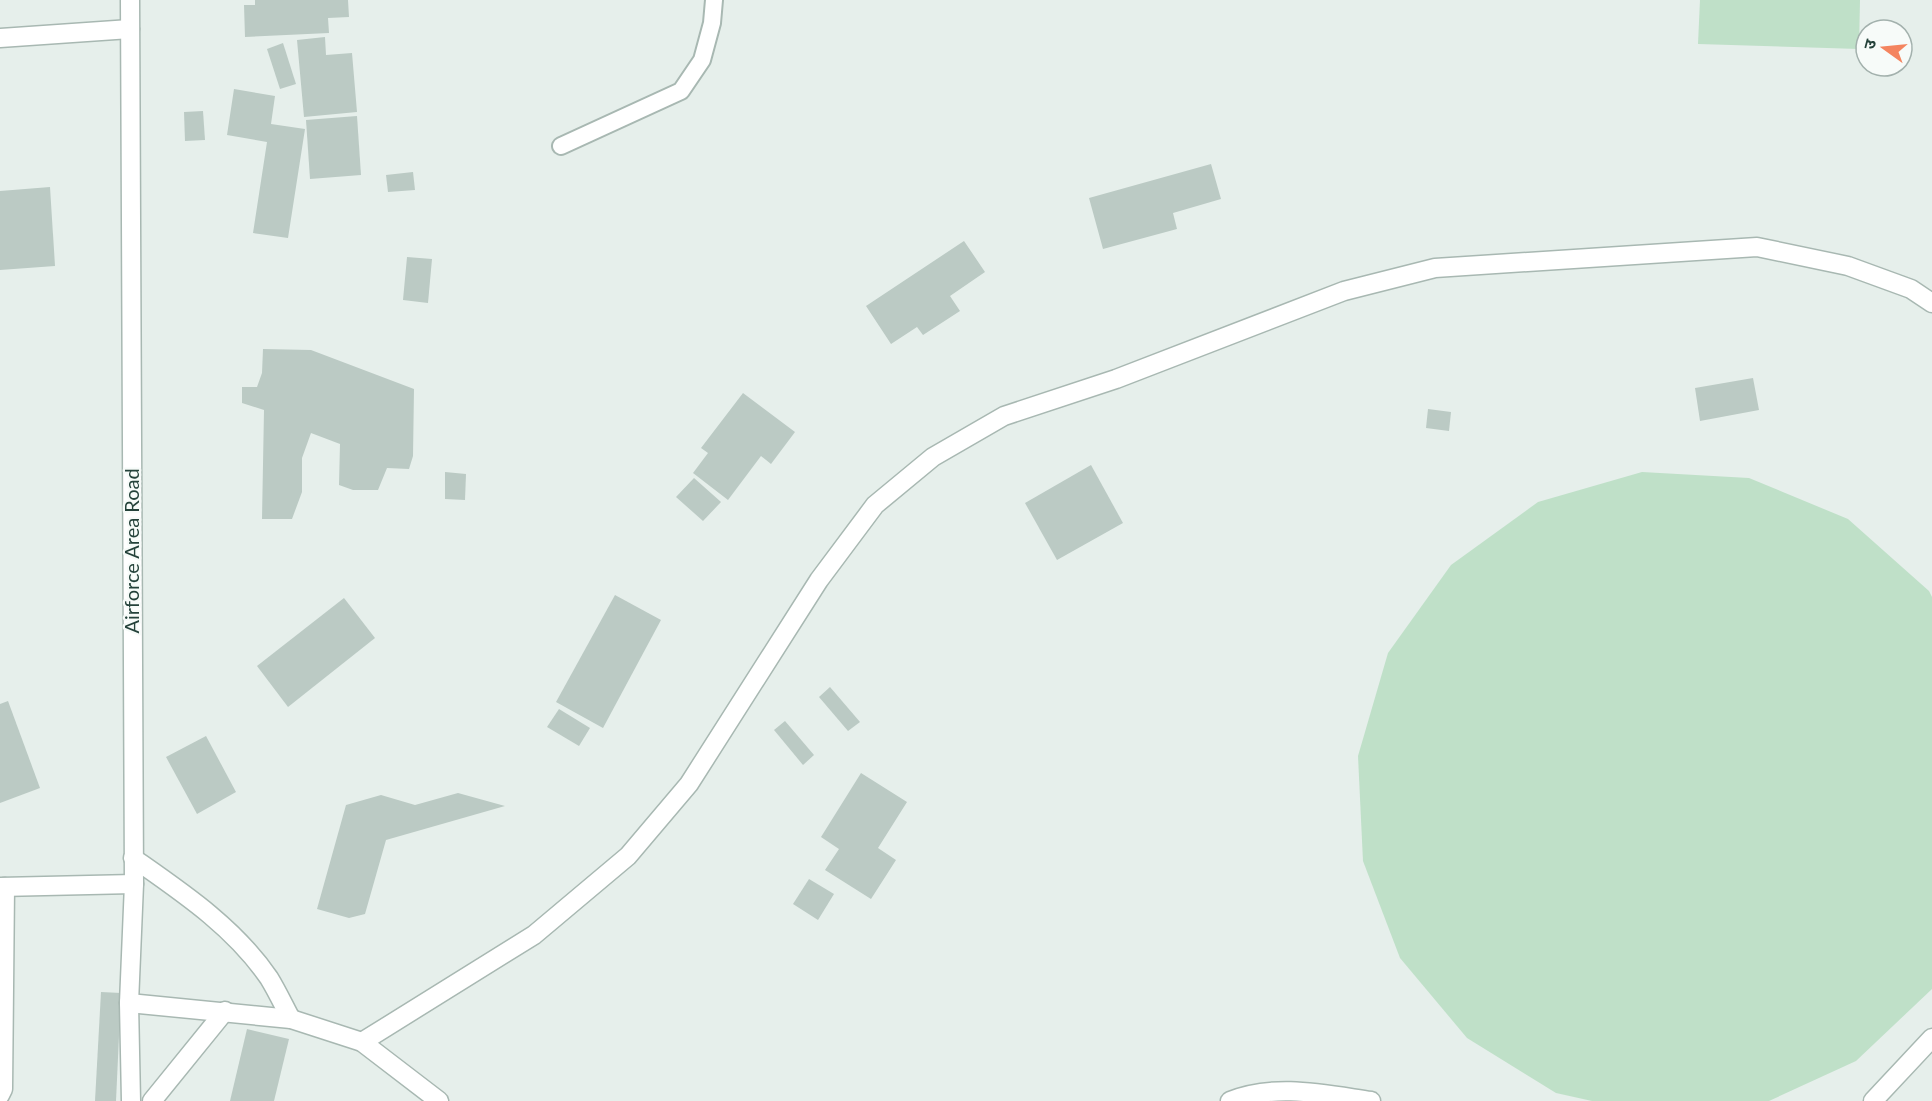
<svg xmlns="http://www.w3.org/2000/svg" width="1932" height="1101" font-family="Lato,'Noto Sans Devanagari',sans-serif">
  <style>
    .green { fill: #bfe0c8 }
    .building { fill: #bbcac4 }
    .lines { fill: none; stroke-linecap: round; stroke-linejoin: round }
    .service-casing { stroke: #a8b8b2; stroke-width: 20 }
    .minor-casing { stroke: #a8b8b2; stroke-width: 21 }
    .tertiary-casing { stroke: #a8b8b2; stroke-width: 21 }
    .service { stroke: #fff; stroke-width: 16 }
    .minor { stroke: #fff; stroke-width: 18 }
    .tertiary { stroke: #fff; stroke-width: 18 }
    .labels { text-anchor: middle; stroke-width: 4.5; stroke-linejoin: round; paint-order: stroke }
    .street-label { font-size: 20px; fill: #24423a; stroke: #f7fbf9 }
  </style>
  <rect width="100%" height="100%" fill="#e6efeb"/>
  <!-- green -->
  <g class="green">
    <path d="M1700,0H1860L1859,49L1698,44Z"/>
    <path d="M1642,472L1749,478L1848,519L1929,591L1932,597V989L1856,1061L1769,1101H1592L1556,1093L1467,1038L1400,958L1363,861L1358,756L1388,653L1451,565L1538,502Z"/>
  </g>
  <!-- building -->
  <g class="building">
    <path d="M255,0H348L349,17L328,18L329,33L245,37L244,5H255Z"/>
    <path d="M325,37L326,55L352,53L357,112L304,117L297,40Z"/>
    <path d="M283,43L296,84L280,89L267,49Z"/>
    <path d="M234,89L275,96L271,124L305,129L288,238L253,233L267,142L227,135Z"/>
    <path d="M203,111L205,140L185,141L184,112Z"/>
    <path d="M357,116L361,175L310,179L306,120Z"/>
    <path d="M1211,164L1221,199L1173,213L1177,229L1103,249L1089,198Z"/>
    <path d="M413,172L415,190L388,192L386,175Z"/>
    <path d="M50,187L55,266L0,270V191Z"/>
    <path d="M964,241L985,272L950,296L960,311L923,335L917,327L891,344L866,306Z"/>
    <path d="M407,257L432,259L428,303L403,300Z"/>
    <path d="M263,349L311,350L414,389L413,456L409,469L387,468L378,490H353L339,485L340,444L311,433L302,458V492L292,519H262L264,410L242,403V387H257L262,373Z"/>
    <path d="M1753,378L1759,410L1700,421L1695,388Z"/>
    <path d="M743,393L795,432L771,464L761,456L728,500L693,473L708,453L701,448Z"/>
    <path d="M1428,409L1451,412L1449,431L1426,428Z"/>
    <path d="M1091,465L1123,523L1057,560L1025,503Z"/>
    <path d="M445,472L466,474L465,500L445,499Z"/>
    <path d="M694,478L721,502L703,521L676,497Z"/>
    <path d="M615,595L661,620L603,728L556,702Z"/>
    <path d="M344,598L375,638L288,707L257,666Z"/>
    <path d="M830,687L860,722L848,731L819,697Z"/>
    <path d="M8,701L40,788L0,803V704Z"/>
    <path d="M559,709L590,728L579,746L547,727Z"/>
    <path d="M785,721L814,755L803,765L774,730Z"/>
    <path d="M206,736L236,792L197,814L166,757Z"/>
    <path d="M861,773L907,802L878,848L896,860L871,899L825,870L839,849L821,837Z"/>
    <path d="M458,793L505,806L386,840L365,914L349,918L317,909L346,805L381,795L415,805Z"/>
    <path d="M809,879L834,894L818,920L793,904Z"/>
    <path d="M101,992L121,993L116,1101H95Z"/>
    <path d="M247,1029L289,1039L274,1101H230Z"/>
  </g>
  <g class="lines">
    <defs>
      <path id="service" d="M561,146L681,91L702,60L712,23L714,0"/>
      <g id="minor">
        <path d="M0,38L130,29"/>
        <path d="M133,858C183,893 234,927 269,978C277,991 284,1006 291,1019"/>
        <path d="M0,887L134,884"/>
        <path d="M129,1003L291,1019L362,1042L439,1101"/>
        <path d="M362,1042L534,935L628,856L689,784L819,580L875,505L933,457L1004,416L1116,379L1344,291L1435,268L1757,247L1848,266L1911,289L1932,303"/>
        <path d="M0,1095L3,1089L5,887"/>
        <path d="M152,1101L225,1011"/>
        <path d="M1230,1101C1275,1083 1323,1094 1371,1101"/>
        <path d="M1873,1101L1932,1038"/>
      </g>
      <path id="tertiary" d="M130,0L134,884L129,1003L131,1101"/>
    </defs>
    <!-- service casing -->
    <use href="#service" class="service-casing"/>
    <!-- minor casing -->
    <use href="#minor" class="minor-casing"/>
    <!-- tertiary casing -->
    <use href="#tertiary" class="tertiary-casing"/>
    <!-- service -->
    <use href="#service" class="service"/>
    <!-- minor -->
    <use href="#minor" class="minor"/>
    <!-- tertiary -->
    <use href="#tertiary" class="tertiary"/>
  </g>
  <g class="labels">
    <!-- street labels -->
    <g class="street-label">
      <text transform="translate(132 551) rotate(-90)" y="7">Airforce Area Road</text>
    </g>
  </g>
  <!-- north arrow -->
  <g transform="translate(1884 48) rotate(285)"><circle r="28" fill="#f7fbf9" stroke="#a3b1ad" stroke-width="1.5"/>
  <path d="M0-4.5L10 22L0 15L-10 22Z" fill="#f4845f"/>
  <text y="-9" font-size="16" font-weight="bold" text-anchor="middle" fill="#24423a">उ</text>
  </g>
</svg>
